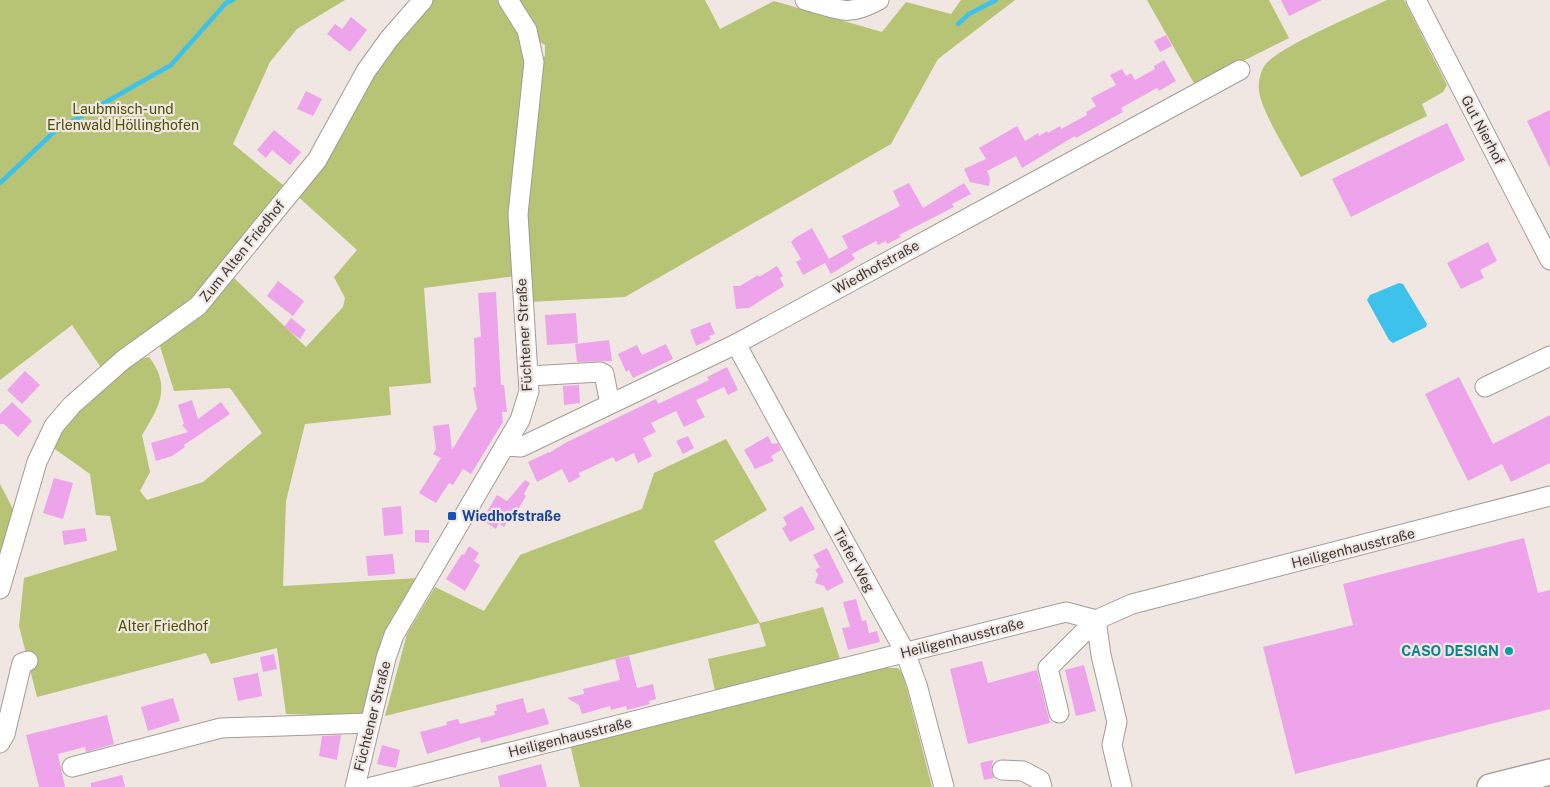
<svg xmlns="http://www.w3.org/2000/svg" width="1550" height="787" font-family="'Public Sans',sans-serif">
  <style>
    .green { fill: #b7c375 }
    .water { fill: #3dc3eb }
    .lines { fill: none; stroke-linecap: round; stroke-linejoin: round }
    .stream { stroke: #3dc3eb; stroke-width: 4.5 }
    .building { fill: #eda4ea }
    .minor-casing { stroke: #a49b96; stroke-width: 21 }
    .major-casing { stroke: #a49b96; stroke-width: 28 }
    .minor { stroke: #fff; stroke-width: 19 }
    .major { stroke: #fff; stroke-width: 25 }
    .transit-dot { fill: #1a4fb4; stroke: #f1e7e2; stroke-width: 2 }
    .culture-dot { fill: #0f9aa8; stroke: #f1e7e2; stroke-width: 2 }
    .labels { text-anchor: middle; stroke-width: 4.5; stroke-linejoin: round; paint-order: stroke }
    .park-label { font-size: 14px; fill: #485001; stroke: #f1e7e2 }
    .street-label { font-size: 14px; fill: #3d3937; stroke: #f1e7e2 }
    .transit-label { font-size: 14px; font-weight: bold; fill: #164399; stroke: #f1e7e2; text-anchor: start }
    .culture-label { font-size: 14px; font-weight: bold; fill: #0d838f; stroke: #f1e7e2; text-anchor: end }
  </style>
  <rect width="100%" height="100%" fill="#f1e7e2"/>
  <!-- green -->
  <g class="green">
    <path d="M0,0H345L297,29L270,62L233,144L288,189L194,299L102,369L72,325L0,380Z"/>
    <path d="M430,0H501L516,24L527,62L516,276L424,288L431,383L389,387L391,415L305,424L286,501L283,586L419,578L396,611L382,637L364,716L286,714L277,648L211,664L206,653L37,697L19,626L24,578L117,550L110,516L96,515L90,474L52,447L69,420L136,360L149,357C172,387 159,407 142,435L150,472L140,491L147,500L203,482L262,433L230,388L174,391L159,343L232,276L306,347L343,307L345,298L334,277L357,250L294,193L355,97Z"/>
    <path d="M514,0H705L720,29L774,1L882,32L906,2L951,14L961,0H1015L938,59L891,144L625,297L529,302L523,247L540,62L545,56V45L536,40Z"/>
    <path d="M1147,0H1269L1289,38L1195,85Z"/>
    <path d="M1387,0H1404L1447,85L1443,92L1422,104L1427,116L1301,177C1290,156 1262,113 1259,91C1258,83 1260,72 1265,65C1278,47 1362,12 1387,0Z"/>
    <path d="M726,439L767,510L714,541L760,623L823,607L841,662L716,695L708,659L766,646L759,623L385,716L407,634L435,587L484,611L520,555L642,509L654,473Z"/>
    <path d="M0,484L14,511L0,556Z"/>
    <path d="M884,668H898L903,674L932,787H580L570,744Z"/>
  </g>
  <!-- water -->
  <path class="water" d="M1399,283L1403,284L1427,324L1426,327L1393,343L1389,340L1367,300L1370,295Z"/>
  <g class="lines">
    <!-- stream -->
    <g class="stream">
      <path d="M958,24L969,14L996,0"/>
      <path d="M0,183L55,131L171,65L226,3L233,0"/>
    </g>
  </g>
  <!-- building -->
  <g class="building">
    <path d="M1281,0H1322L1289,16Z"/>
    <path d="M351,17L367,30L350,52L327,34L335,24L342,29Z"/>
    <path d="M1166,35L1172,46L1160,52L1154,41Z"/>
    <path d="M1164,60L1176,81L1159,91L1157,88L1121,108L1123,112L1076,138L1075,136L1022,168L1016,156L987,171L990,178L989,186L970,182L964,169L986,159L979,148L1017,126L1025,141L1038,133L1039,136L1047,131L1048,133L1060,126L1061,129L1087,115L1086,112L1096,106L1091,98L1116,85L1110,75L1122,69L1126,76L1131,73L1135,80L1155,69L1154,66Z"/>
    <path d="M306,91L322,99L313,116L297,109Z"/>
    <path d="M1550,110V168L1527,121Z"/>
    <path d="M1447,123L1465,160L1351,217L1332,179Z"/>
    <path d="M274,130L301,152L290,165L272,150L266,158L257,150Z"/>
    <path d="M909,183L923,208L964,183L971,194L952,204L954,207L899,235L901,237L887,244L886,241L878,245L876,241L852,254L849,250L855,259L831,274L825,263L803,275L796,262L801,259L791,242L795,238L812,228L829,259L848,248L842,236L900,206L893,191Z"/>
    <path d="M1488,242L1497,261L1480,270L1484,278L1461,289L1447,263Z"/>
    <path d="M777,266L783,276L780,278L784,286L749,308L736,309L733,286H740L758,275L759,277Z"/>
    <path d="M278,281L304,301L293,316L267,296Z"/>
    <path d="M496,292L501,385H504L507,412H502L503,422L471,474L463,469L453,485L449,483L436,503L419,493L441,458L433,454L436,449L433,426L449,424L452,450L477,409L473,387H476L474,338L481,337L478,293Z"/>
    <path d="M576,313L578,343L547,345L545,315Z"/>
    <path d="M291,318L306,330L300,339L284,327Z"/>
    <path d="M710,322L715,334L709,336L711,339L696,346L690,330Z"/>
    <path d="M609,340L612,361L577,362L575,344Z"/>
    <path d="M666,344L673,359L633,378L629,370L626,372L618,354L637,345L642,355Z"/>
    <path d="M727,367L738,390L728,395L724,387L696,400L705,417L684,427L676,411L651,423L656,432L643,438L652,456L638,463L634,453L616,462L613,457L579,473L580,477L569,483L562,469L537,482L528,462L549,452V453L565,443L656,399L658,404L709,380L707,377Z"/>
    <path d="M25,371L40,385L22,404L7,390Z"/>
    <path d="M1459,377L1493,444L1550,415V463L1511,482L1502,464L1468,481L1425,394Z"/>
    <path d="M579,385L580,403L564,405L563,386Z"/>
    <path d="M192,400L198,419L221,402L230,414L184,445L185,447L172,456L156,461L151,443L188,432L182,425L184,424L178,405Z"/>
    <path d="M12,402L32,421L18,437L4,424H0V414Z"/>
    <path d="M688,436L694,448L683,454L676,441Z"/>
    <path d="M768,436L772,444L778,443L781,450L771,456L774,461L755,469L744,450Z"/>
    <path d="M54,478L73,483L63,519L43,513Z"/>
    <path d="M525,480L530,483L524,494L526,496L519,508L516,507L504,527L499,523L496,529L482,520L497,495L507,501Z"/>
    <path d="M401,506L403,534L384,536L382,508Z"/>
    <path d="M802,506L815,529L790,542L782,528L787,525L783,517Z"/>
    <path d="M85,528L87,541L64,545L62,531Z"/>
    <path d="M415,530H429V543L415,542Z"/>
    <path d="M1524,538L1538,593L1550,590V709L1295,774L1263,647L1353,625L1343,584Z"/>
    <path d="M469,546L479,553L474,561L480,565L465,591L446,579L462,554L464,555Z"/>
    <path d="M827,548L844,582L827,591L824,586L815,583L818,574L815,570L820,567L813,555Z"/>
    <path d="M393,554L395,574L368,576L366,556Z"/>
    <path d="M856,599L862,621L866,620L869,633L877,631L880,642L848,650L842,628L850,627L843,602Z"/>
    <path d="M274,654L277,669L263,672L260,657Z"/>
    <path d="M629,656L637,688L653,684L656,699L649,701L650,704L627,710L626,706L611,710L610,706L582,714L579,705L567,698L584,694L583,689L620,680L615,659Z"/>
    <path d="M982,661L988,683L1037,670L1050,723L968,744L950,669Z"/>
    <path d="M1084,665L1096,711L1076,716L1065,670Z"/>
    <path d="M258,673L262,696L238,701L233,678Z"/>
    <path d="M173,698L180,721L148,731L141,707Z"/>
    <path d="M523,698L527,713L544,708L549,724L481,743L480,737L427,754L420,732L447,725L446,722L458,719L460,724L495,715L494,711H497L496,705Z"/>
    <path d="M107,715L114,744L86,752L85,747L58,754L65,787H39L26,735Z"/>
    <path d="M341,735L337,760L319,756L322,736Z"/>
    <path d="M382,745L400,750L396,768L377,764Z"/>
    <path d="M993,760L991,770L994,778L984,780L980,763Z"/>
    <path d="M541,764L547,787H500L498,776Z"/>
    <path d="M122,775L125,787H91V783Z"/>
  </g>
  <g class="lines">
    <defs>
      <g id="minor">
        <path d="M805,0C839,9 846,18 879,0"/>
        <path d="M1416,0L1550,260"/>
        <path d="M736,344L905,652L917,685L944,787"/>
        <path d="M529,376L600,372L604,374L610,404"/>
        <path d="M1485,387L1550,356"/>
        <path d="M505,446L521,447L736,344L1240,70"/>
        <path d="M0,589L37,462L54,426L72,405L123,360L198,306L317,160L366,71L389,39L423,0"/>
        <path d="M1096,620L1101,655L1117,722L1112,745L1122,787"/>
        <path d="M1059,713L1048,668L1096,620"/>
        <path d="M0,743L5,734L22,663L28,661"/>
        <path d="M72,767L221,728L370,723"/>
        <path d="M1002,770L1023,771L1040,780L1042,787"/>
        <path d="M355,787L386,658L394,635L520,420L529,391L518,214L534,62L527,30L508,0"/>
        <path d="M372,787L1066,612L1096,620L1132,604L1550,496"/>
      </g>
      <path id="major" d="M1490,787L1550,772"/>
    </defs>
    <!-- minor casing -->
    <use href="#minor" class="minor-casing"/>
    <!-- major casing -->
    <use href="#major" class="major-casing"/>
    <!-- minor -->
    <use href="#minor" class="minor"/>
    <!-- major -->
    <use href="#major" class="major"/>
  </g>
  <!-- markers -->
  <rect class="transit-dot" x="447" y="511" width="10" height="10" rx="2.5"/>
  <circle class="culture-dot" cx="1509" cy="651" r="5"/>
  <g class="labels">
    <!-- park labels -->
    <g class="park-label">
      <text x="123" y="114">Laubmisch- und<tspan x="123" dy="16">Erlenwald Höllinghofen</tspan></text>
      <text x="163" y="631">Alter Friedhof</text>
    </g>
    <!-- street labels -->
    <g class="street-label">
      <text transform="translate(1483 130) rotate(62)" y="5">Gut Nierhof</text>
      <text transform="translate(242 251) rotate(-51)" y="5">Zum Alten Friedhof</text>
      <text transform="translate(876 267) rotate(-29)" y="5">Wiedhofstraße</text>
      <text transform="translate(524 335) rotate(-93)" y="5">Füchtener Straße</text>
      <text transform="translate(1353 548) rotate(-14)" y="5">Heiligenhausstraße</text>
      <text transform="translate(854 560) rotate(61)" y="5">Tiefer Weg</text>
      <text transform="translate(962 638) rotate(-14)" y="5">Heiligenhausstraße</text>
      <text transform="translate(372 716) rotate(-76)" y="5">Füchtener Straße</text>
      <text transform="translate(570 737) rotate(-14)" y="5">Heiligenhausstraße</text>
    </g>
    <!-- transit labels -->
    <g class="transit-label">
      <text x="462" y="521">Wiedhofstraße</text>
    </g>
    <!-- culture labels -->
    <g class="culture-label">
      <text x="1499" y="656">CASO DESIGN</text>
    </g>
  </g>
</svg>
